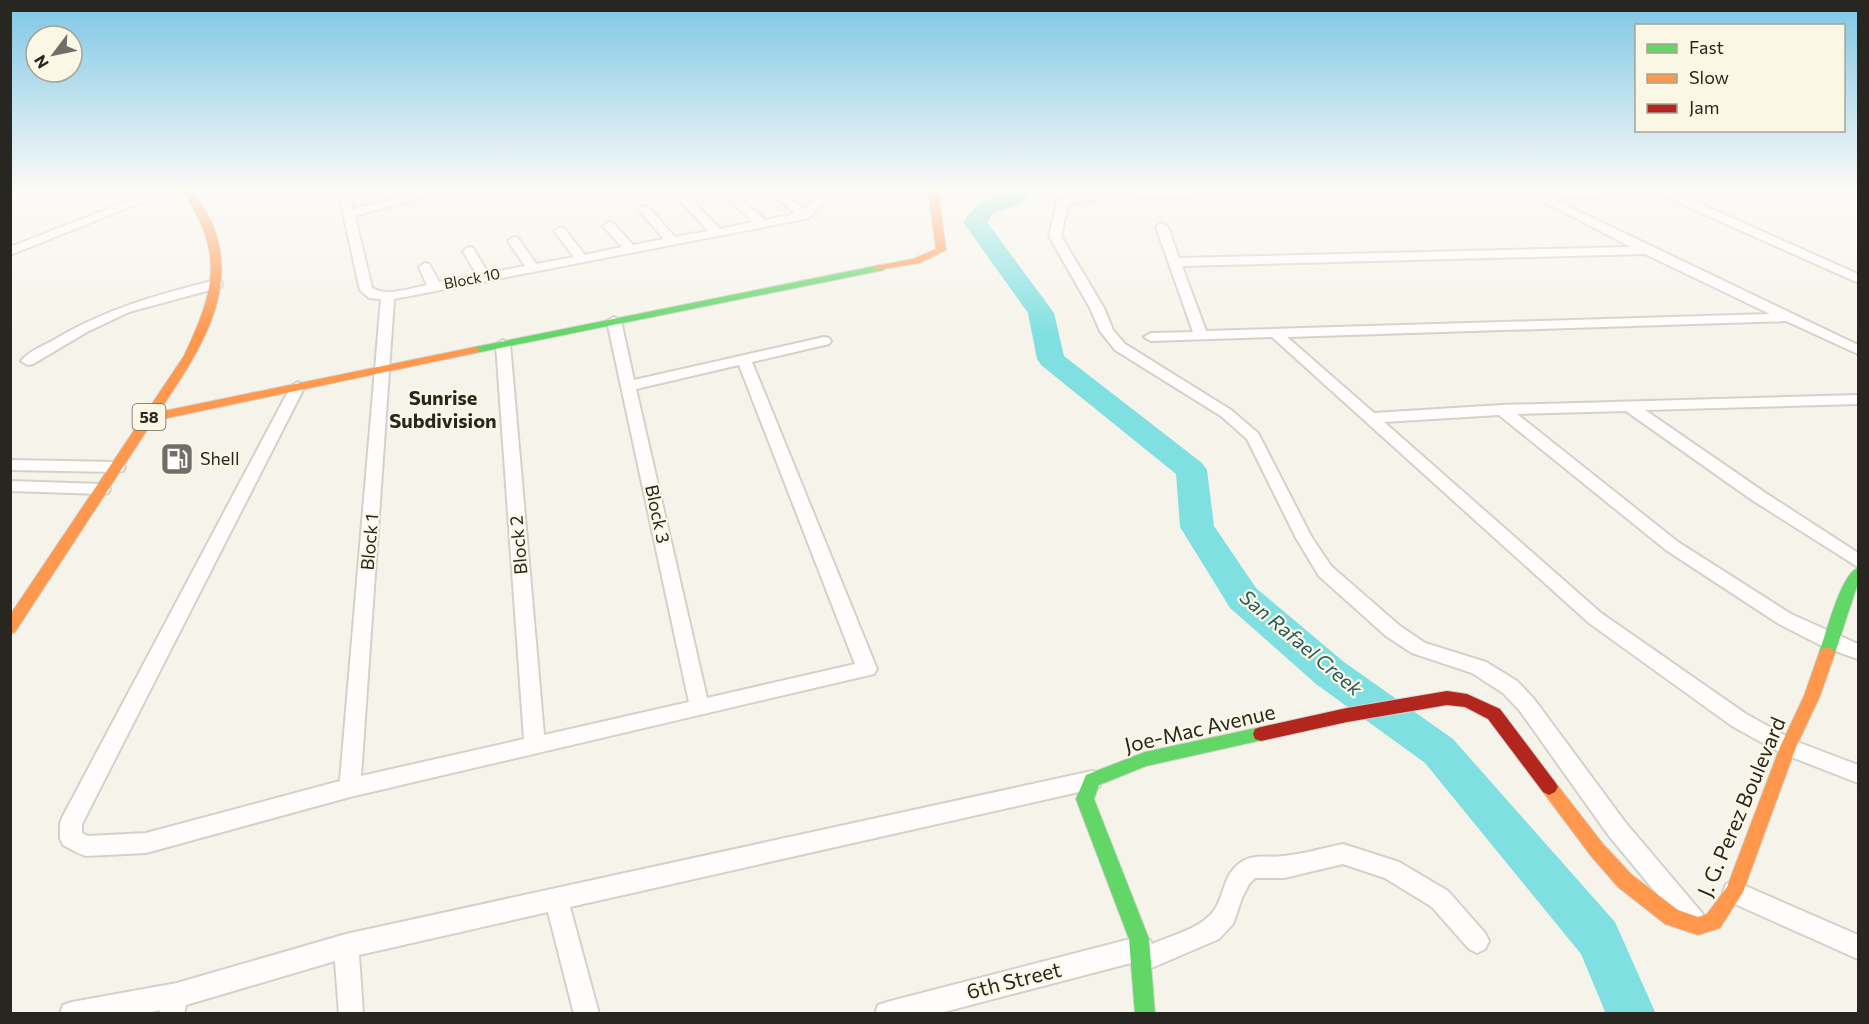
<svg xmlns="http://www.w3.org/2000/svg" width="1869" height="1024" font-family="Commissioner,sans-serif">
  <style>
    .lines { fill: none; stroke-linecap: round; stroke-linejoin: round }
    .river { fill: #80e0e1; fill-rule: evenodd }
    .street-casing { stroke: #d3d2ca; stroke-width: 4 }
    .fast-casing { stroke: #d3d2ca; stroke-width: 2 }
    .slow-casing { stroke: #d3d2ca; stroke-width: 2 }
    .jam-casing { stroke: #d3d2ca; stroke-width: 2 }
    .street { fill: #fefdfc; fill-rule: evenodd }
    .fast { fill: #63d668; fill-rule: evenodd }
    .slow { fill: #ff974d; fill-rule: evenodd }
    .jam { fill: #b3261e; fill-rule: evenodd }
    .labels { text-anchor: middle; stroke-width: 4.5; stroke-linejoin: round; paint-order: stroke }
    .far-street-label { font-size: 15px; fill: #282620; stroke: #fbf7e5 }
    .shield { fill: #fbf7e5; stroke: #67655b; stroke-width: 1.5 }
    .shield-label { font-size: 16px; font-weight: bold; fill: #282620 }
    .poi-label { font-size: 18px; fill: #282620; stroke: #fbf7e5; text-anchor: start }
    .street-label { font-size: 18px; fill: #282620; stroke: #fbf7e5 }
    .neighbourhood-label { font-size: 20px; font-weight: bold; fill: #282620; stroke: #fbf7e5 }
    .water-label { font-size: 20px; font-style: italic; fill: #255d60; stroke: #fbf7e5 }
    .near-street-label { font-size: 21px; fill: #282620; stroke: #fbf7e5 }
  </style>
  <rect width="100%" height="100%" fill="#f6f4ea"/>
  <g class="lines">
    <!-- river -->
    <path class="river" d="M1008,190H1030L1025,202L994,213L987,222L1054,313L1064,356L1202,463L1207,470L1214,526L1256,588L1344,662L1453,739L1615,922L1656,1014H1606L1581,954L1425,763L1316,684L1230,608L1180,527L1176,474L1041,365L1037,359L1028,313L963,222L978,203L1007,193Z"/>
    <defs>
      <g id="street">
        <path d="M156,190H172L10,255V247Z"/>
        <path d="M338,190H349L353,209L424,191L430,194L428,196L355,216L372,288C387,297 411,288 427,285L419,267L425,263L429,264L439,282L477,275L463,251L469,247L473,248L488,273L525,266L508,241L514,237L518,238L536,264L574,257L554,231L560,227L564,228L585,255L622,247L603,226L609,222L613,223L633,245L664,239L638,209L644,206L648,207L675,237L708,231L677,197L683,194L687,195L720,229L753,222L720,190H732L765,220L796,214L768,190H780L804,210L823,190H835L809,218L805,219L394,299L361,776L524,739L496,344L503,340L510,344L544,735L689,702L607,321L614,317L621,321L634,380L824,337L829,338L831,341L829,344L752,362L877,669L874,674L350,797L146,853L86,856L78,853L63,845L60,838V823L63,816L291,386L298,382L305,386L82,824V833L88,836L146,833L340,781L381,299L369,298L360,290ZM739,365L855,664L707,698L636,389Z"/>
        <path d="M1194,190H1330L1325,193L1086,200L1068,204L1061,236L1104,308L1113,330L1125,344L1231,410L1258,433L1311,536L1331,566L1400,626L1425,643L1486,662L1517,681L1534,699L1625,822L1702,913L1706,921L1702,929L1694,932L1686,929L1609,836L1520,711L1503,693L1472,673L1412,653L1386,636L1319,576L1296,538L1247,439L1221,416L1115,350L1100,331L1090,308L1049,236L1057,202L1059,200L1086,194Z"/>
        <path d="M1592,190H1669L1858,274V282L1854,281L1659,194L1553,199L1858,345V354L1786,321L1287,337L1374,413L1502,405L1858,395V404L1645,410L1764,492L1858,553V567L1752,500L1626,411L1517,414L1678,542L1791,614L1858,644V659L1824,647L1779,624L1666,550L1499,415L1384,422L1601,613L1746,714L1795,741L1858,765V783L1781,753L1732,726L1589,623L1272,337L1151,341L1144,337L1151,333L1193,332L1156,227L1158,224L1162,223L1168,227L1179,258L1631,247L1533,196L1539,193ZM1645,254L1770,314L1206,331L1182,266Z"/>
        <path d="M216,280L221,281L222,284L221,287L129,312L87,332L33,364L28,365L21,361C28,352 42,346 52,341C105,309 156,295 216,280Z"/>
        <path d="M10,460L117,462L123,463L125,467L123,471L117,472L10,470Z"/>
        <path d="M10,481L102,484L108,485L110,489L108,493L102,494L10,491Z"/>
        <path d="M1092,771L1099,773L1102,780L1099,787L1092,789L570,907L599,1014H574L548,912L359,955L363,1014H339L335,961L186,1005L184,1014H159L160,1010L143,1014H60L63,1005L72,1002L177,983L346,934Z"/>
        <path d="M1343,844L1399,862L1448,891L1485,933L1489,941L1485,949L1477,953L1469,949L1432,907L1385,878L1343,864L1284,878H1255L1249,884L1242,898L1233,924L1219,939L1142,972L1134,968L1131,963L936,1014H875L878,1005L887,1002L1142,936L1150,940L1152,944C1173,935 1199,929 1213,912C1225,897 1222,873 1243,861C1255,854 1271,858 1284,856C1304,854 1324,848 1343,844Z"/>
        <path d="M1734,881L1858,935V959L1726,900L1723,892L1726,884Z"/>
      </g>
      <g id="fast">
        <path d="M880,265L884,266V270L475,353L469,350L475,347Z"/>
        <path d="M1858,568V583L1835,653L1832,657L1827,659L1822,657L1819,653C1826,635 1841,573 1858,568Z"/>
        <path d="M1261,727L1267,729L1269,734L1267,739L1146,766L1099,785L1094,799L1149,939L1155,1014H1135L1129,939L1076,799L1086,775L1145,752Z"/>
      </g>
      <g id="slow">
        <path d="M182,190H191C201,204 211,218 216,234C237,300 193,360 159,412L475,347L481,350L475,353L153,421L15,632L10,634V615L184,356C215,290 225,254 182,190Z"/>
        <path d="M928,190H938L946,250L920,263L876,270V266L913,259L936,249Z"/>
        <path d="M1827,647L1832,649L1835,653L1820,696L1796,747L1743,892L1720,928L1698,935L1665,924L1618,887L1591,856L1543,792L1540,787L1543,782L1549,779L1555,782L1603,844L1632,875L1678,910L1698,917L1707,914L1727,887L1780,747L1804,696L1819,653L1822,649Z"/>
      </g>
      <path id="jam" d="M1447,691L1467,694L1500,709L1555,782L1558,787L1555,792L1549,795L1543,792L1488,719L1465,707L1447,705L1347,722L1261,741L1255,739L1253,734L1255,729L1261,727L1347,708Z"/>
    </defs>
    <!-- street casing -->
    <use href="#street" class="street-casing"/>
    <!-- fast casing -->
    <use href="#fast" class="fast-casing"/>
    <!-- slow casing -->
    <use href="#slow" class="slow-casing"/>
    <!-- jam casing -->
    <use href="#jam" class="jam-casing"/>
    <!-- street -->
    <use href="#street" class="street"/>
    <!-- fast -->
    <use href="#fast" class="fast"/>
    <!-- slow -->
    <use href="#slow" class="slow"/>
    <!-- jam -->
    <use href="#jam" class="jam"/>
  </g>
  <!-- sky -->
  <linearGradient id="sky" x2="0" y2="1"><stop stop-color="#7ec6e5"/><stop offset="0.57" stop-color="#fbfaf6"/><stop offset="1" stop-color="#fbfaf6" stop-opacity="0"/></linearGradient>
  <rect width="1869" height="334" fill="url(#sky)"/>
  <!-- icons -->
  <defs>
    <symbol id="fuel-square" viewBox="-11 -11 22 22"><rect x="-9" y="-9" width="18" height="18" rx="4" fill="#706e67" stroke="#fbf7e5"/><path d="M-5.5-6h7V0h2V4h1.3V-2.5L3-4.5l.8-.8L6-3V5H2.5V1h-1V6h-7ZM-4.2-4.7v3.2H.2V-4.7Z" fill="#fff"/></symbol>
  </defs>
  <g fill-rule="evenodd">
    <use href="#fuel-square" x="158" y="440" width="38" height="38"/>
  </g>
  <g class="labels">
    <!-- far-street labels -->
    <g class="far-street-label">
      <text transform="translate(472 279) rotate(-11)" y="5">Block 10</text>
    </g>
    <!-- shield labels -->
    <rect class="shield" x="132.5" y="404" width="33" height="26" rx="4.5"/>
    <g class="shield-label">
      <text x="149" y="423">58</text>
    </g>
    <!-- poi labels -->
    <g class="poi-label">
      <text x="200" y="465">Shell</text>
    </g>
    <!-- street labels -->
    <g class="street-label">
      <text transform="translate(657 514) rotate(78)" y="6">Block 3</text>
      <text transform="translate(370 542) rotate(-85)" y="6">Block 1</text>
      <text transform="translate(519 545) rotate(-95)" y="6">Block 2</text>
    </g>
    <!-- neighbourhood labels -->
    <g class="neighbourhood-label">
      <text x="443" y="405">Sunrise<tspan x="443" dy="23">Subdivision</tspan></text>
    </g>
    <!-- water labels -->
    <g class="water-label">
      <text transform="translate(1301 643) rotate(40)" y="7">San Rafael Creek</text>
    </g>
    <!-- near-street labels -->
    <g class="near-street-label">
      <text transform="translate(1200 729) rotate(-13)" y="7">Joe-Mac Avenue</text>
      <text transform="translate(1742 807) rotate(-67)" y="7">J. G. Perez Boulevard</text>
      <text transform="translate(1014 981) rotate(-14)" y="7">6th Street</text>
    </g>
  </g>
  <!-- border -->
  <rect width="1869" height="1024" fill="none" stroke="#282620" stroke-width="24"/>
  <!-- legend -->
  <rect x="1635" y="24" width="210" height="108" fill="#fbf7e5" stroke="#a7a396" stroke-width="1.5"/>
  <rect x="1647" y="44" width="30" height="9" fill="#63d668" stroke="#a7a396" stroke-width="1.5"/>
  <text x="1689" y="54" font-size="18" fill="#282620">Fast</text>
  <rect x="1647" y="74" width="30" height="9" fill="#ff974d" stroke="#a7a396" stroke-width="1.5"/>
  <text x="1689" y="84" font-size="18" fill="#282620">Slow</text>
  <rect x="1647" y="104" width="30" height="9" fill="#b3261e" stroke="#a7a396" stroke-width="1.5"/>
  <text x="1689" y="114" font-size="18" fill="#282620">Jam</text>
  <!-- north arrow -->
  <g transform="translate(54 54) rotate(238)"><circle r="28" fill="#fbf7e5" stroke="#a7a396" stroke-width="1.5"/>
  <path d="M0-4.5L10 22L0 15L-10 22Z" fill="#706e67"/>
  <text y="-9" font-size="16" font-weight="bold" text-anchor="middle" fill="#282620">N</text>
  </g>
</svg>
